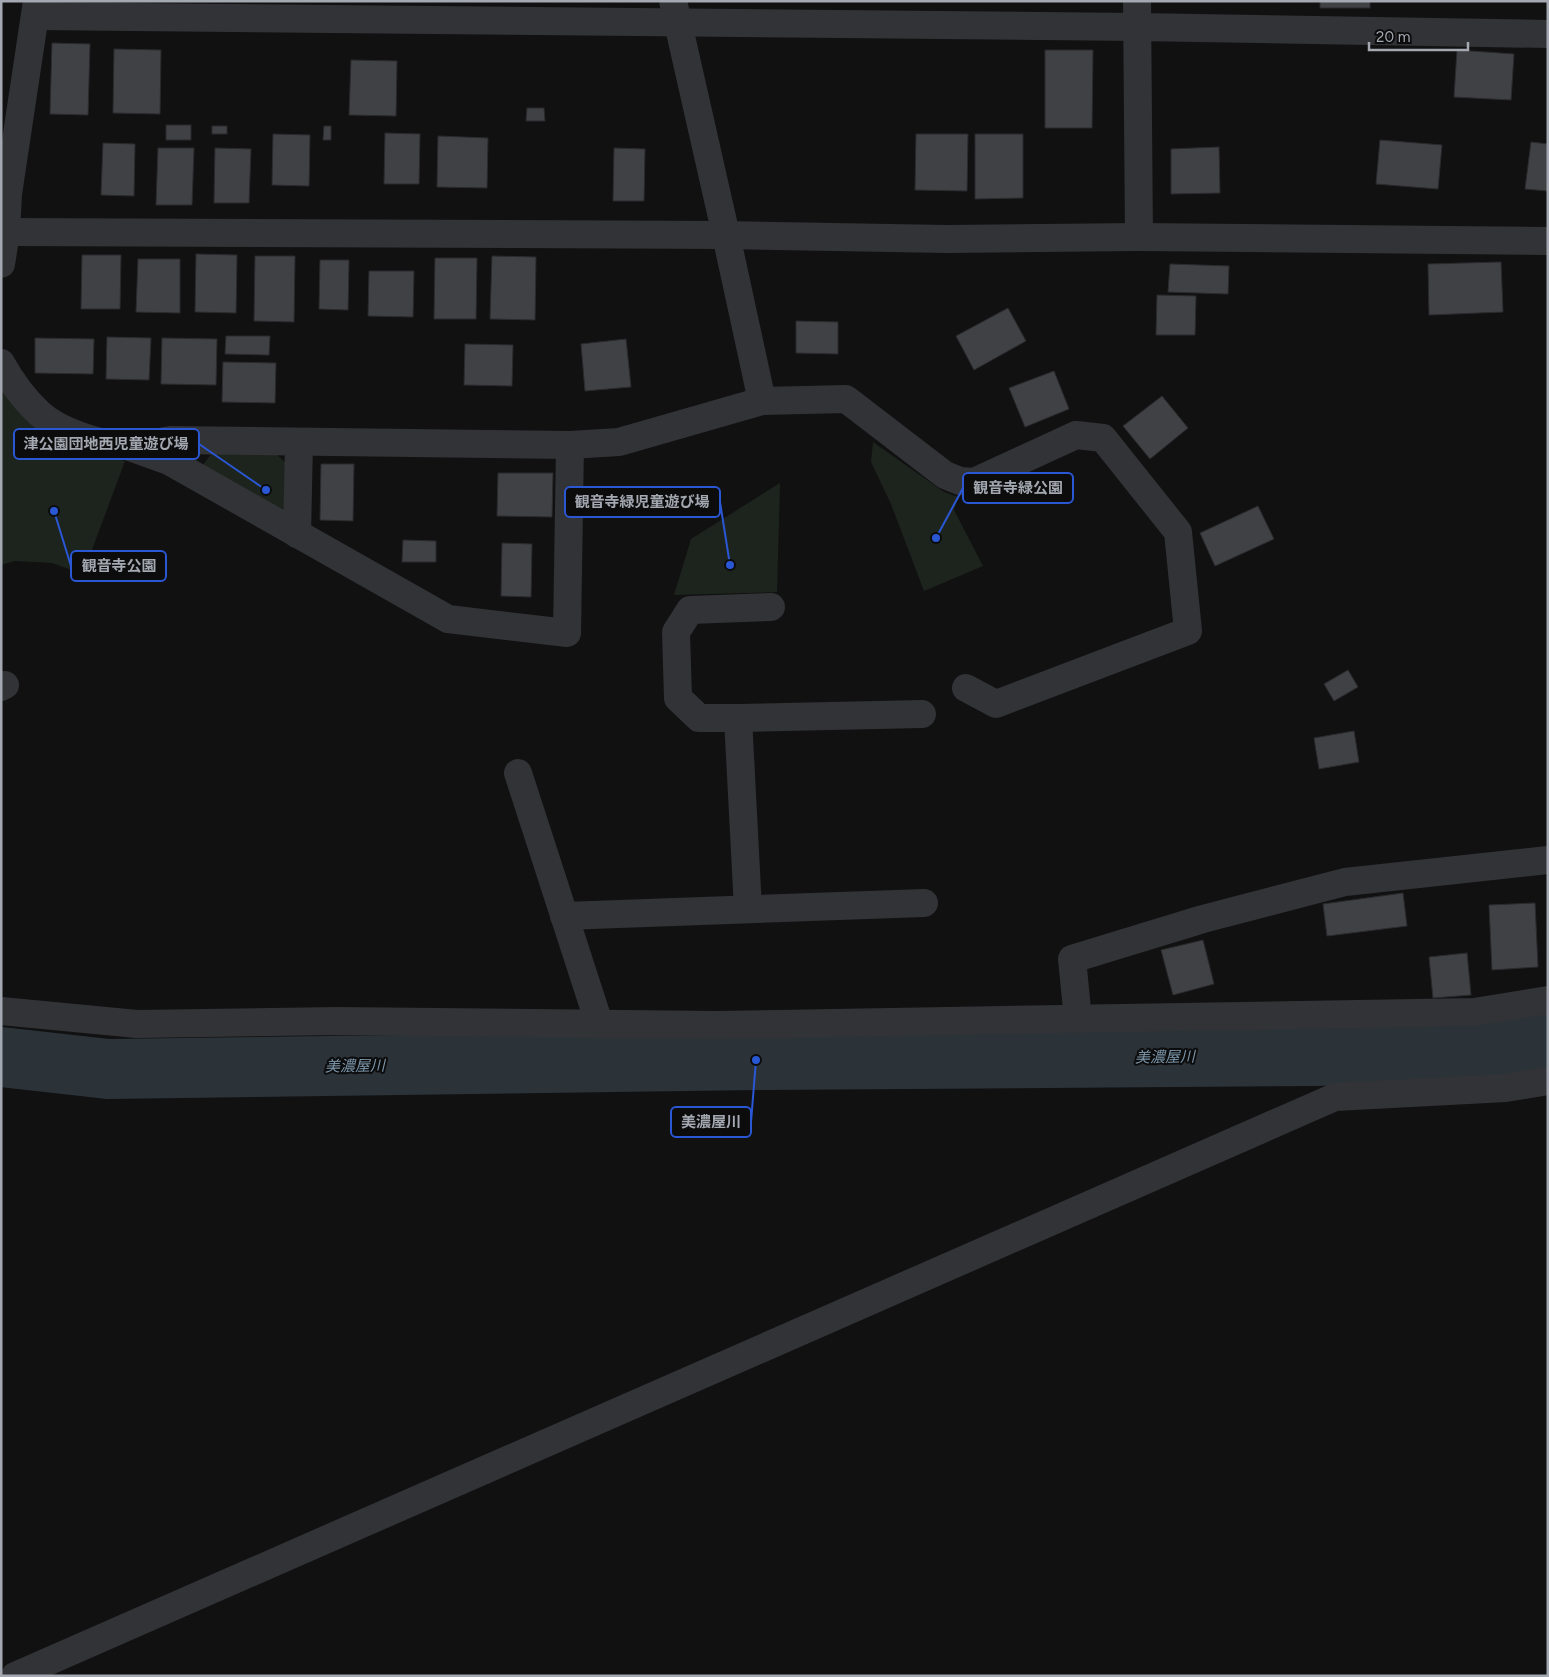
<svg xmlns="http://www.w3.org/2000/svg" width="1549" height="1677" font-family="Figtree,'Noto Sans JP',sans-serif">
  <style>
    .green { fill: #1d241e }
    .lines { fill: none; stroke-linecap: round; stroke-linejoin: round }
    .river { stroke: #2b3339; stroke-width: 60 }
    .building { fill: #404145; stroke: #2b2b2e }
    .minor { stroke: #323336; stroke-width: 28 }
    .labels { text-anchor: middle; stroke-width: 4; stroke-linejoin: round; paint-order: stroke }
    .water-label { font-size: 15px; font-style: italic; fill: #7c96aa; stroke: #0c0c0d }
    .leader { fill: none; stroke: #2a57d4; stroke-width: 2 }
    .callout-dot { fill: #2a57d4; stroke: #0c0c0d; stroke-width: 2 }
    .callout { fill: #0c0c0d; stroke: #2a57d4; stroke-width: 2 }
    .callout-label { font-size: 15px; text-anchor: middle; font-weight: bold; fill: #a3a8b1 }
  </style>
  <rect width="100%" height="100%" fill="#111112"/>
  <!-- green -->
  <g class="green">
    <path d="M1,387L68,445L97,455L125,461L83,574L52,563L15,561L1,565Z"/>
    <path d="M873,442L944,492L958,497L954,510L983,566L924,591L891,504L871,462Z"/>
    <path d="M275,453L288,465L286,515L203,465L211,454Z"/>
    <path d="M780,483L777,592L674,595L691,539Z"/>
  </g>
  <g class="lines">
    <!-- river -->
    <path class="river" d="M1,1057L108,1069L756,1060L1315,1056L1480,1051L1548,1041"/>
  </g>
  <!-- building -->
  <g class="building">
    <rect x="1320" y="1" width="50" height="7"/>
    <path d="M52,43L90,44L88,115L50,114Z"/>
    <path d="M114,49L161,50L160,114L113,113Z"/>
    <path d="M1045,50H1093L1092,128H1045Z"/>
    <path d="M1457,50L1514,54L1511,100L1454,97Z"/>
    <path d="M351,60L397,61L396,116L349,115Z"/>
    <path d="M527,108H544L545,121H526Z"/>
    <rect x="166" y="125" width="25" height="15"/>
    <rect x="212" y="126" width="15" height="8"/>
    <path d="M324,126H331V140H323Z"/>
    <path d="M385,133L420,134L419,184H384Z"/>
    <path d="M273,134L310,135L309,186L272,185Z"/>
    <path d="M916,134H968L967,191L915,190Z"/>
    <path d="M975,134H1023V198L975,199Z"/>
    <path d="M438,136L488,138L487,188L437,187Z"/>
    <path d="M1380,140L1442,145L1438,189L1376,184Z"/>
    <path d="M1531,142L1548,144V191L1525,189Z"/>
    <path d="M103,143L135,144L134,196L101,195Z"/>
    <path d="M1219,147L1220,193L1171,194V149Z"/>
    <path d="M158,148H194L192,205H156Z"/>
    <path d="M215,148L251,149L249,203H214Z"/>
    <path d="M614,148L645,149L644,201H613Z"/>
    <path d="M196,254L237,255L236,313L195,312Z"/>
    <path d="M82,255H121L120,309H81Z"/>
    <path d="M255,256H295L294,322L254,321Z"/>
    <path d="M492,256L536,257L535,320L490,319Z"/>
    <path d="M435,258H477L476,319H434Z"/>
    <path d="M138,259H180V313L136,312Z"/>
    <path d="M320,260H349L348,310L319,309Z"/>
    <path d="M1501,262L1503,312L1429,315L1428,264Z"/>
    <path d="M1170,264L1229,266L1228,294L1168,292Z"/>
    <path d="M369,271H414L413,317L368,316Z"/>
    <path d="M1157,295L1196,296L1195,335H1156Z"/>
    <path d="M1008,308L1026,341L974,370L956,336Z"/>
    <path d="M796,321L838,322V354L796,353Z"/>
    <path d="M226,336H270L269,355L225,354Z"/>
    <path d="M107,337L151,338L149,380L106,379Z"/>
    <path d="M35,338L94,339L93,374L35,373Z"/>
    <path d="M162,338L217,339L216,385L161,384Z"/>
    <path d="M626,339L631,387L585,391L581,344Z"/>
    <path d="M465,344L513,345L512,386L464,385Z"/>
    <path d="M223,362L276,363L275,403L222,402Z"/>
    <path d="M1054,371L1069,409L1025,427L1009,388Z"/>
    <path d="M1162,396L1188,428L1150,459L1123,426Z"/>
    <path d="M321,464H354L353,521L320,520Z"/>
    <path d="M498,473H553L552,517L497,516Z"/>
    <path d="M1258,506L1274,539L1215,566L1200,533Z"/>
    <path d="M403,540L436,541V562H402Z"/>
    <path d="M502,543L532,544L531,597L501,596Z"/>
    <path d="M1348,670L1358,687L1334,701L1324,684Z"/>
    <path d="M1354,731L1359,762L1319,769L1314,738Z"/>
    <path d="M1403,893L1407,926L1327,936L1323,904Z"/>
    <path d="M1535,903L1538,967L1492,970L1489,905Z"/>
    <path d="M1203,940L1214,984L1173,995L1161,950Z"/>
    <path d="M1467,953L1471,995L1433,998L1429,957Z"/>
  </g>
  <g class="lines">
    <!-- minor -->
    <g class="minor">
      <path d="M673,1L726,235L762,401"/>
      <path d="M1137,1L1139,237"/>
      <path d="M35,16L1138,27L1548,34"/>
      <path d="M6,232L726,235L947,239L1139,237L1548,241"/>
      <path d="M1,264L6,232L8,194L37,1"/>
      <path d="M1,363C11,381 24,399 39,413C58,431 98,444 124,446C139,447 156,442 170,440L570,445L619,442L762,401L846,399L945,475L960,481L974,482L1076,435L1103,438L1178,532L1188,631L996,704L966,688"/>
      <path d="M130,447L169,461L448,619L567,633L570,445"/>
      <path d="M297,534L299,443"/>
      <path d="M771,607L690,610L676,632L678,698L699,718H738L922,714"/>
      <path d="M1,687L5,685"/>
      <path d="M738,718L748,909"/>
      <path d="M518,773L599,1023"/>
      <path d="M564,916L924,903"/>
      <path d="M1,1011L137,1024L338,1021L717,1025L1474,1012L1548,1000"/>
      <path d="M1078,1019L1072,959L1203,919L1345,882L1548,860"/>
      <path d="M15,1676L1335,1097L1506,1088L1548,1081"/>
    </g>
  </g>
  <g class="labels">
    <!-- water labels -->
    <g class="water-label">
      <text transform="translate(1165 1057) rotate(-1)" y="5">美濃屋川</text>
      <text transform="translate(355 1066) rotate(-1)" y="5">美濃屋川</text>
    </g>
  </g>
  <!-- callouts -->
  <path class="leader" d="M266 490L199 444M936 538L963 488M730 565L720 502M54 511L71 566M756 1060L751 1122"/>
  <g class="callout-dot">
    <circle cx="266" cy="490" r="5"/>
    <circle cx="936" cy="538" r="5"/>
    <circle cx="730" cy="565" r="5"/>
    <circle cx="54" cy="511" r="5"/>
    <circle cx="756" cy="1060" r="5"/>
  </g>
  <g class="callout">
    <rect x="14" y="429" width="185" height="30" rx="5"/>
    <rect x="963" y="473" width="110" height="30" rx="5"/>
    <rect x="565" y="487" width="155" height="30" rx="5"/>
    <rect x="71" y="551" width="95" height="30" rx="5"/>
    <rect x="671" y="1107" width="80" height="30" rx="5"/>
  </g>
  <g class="callout-label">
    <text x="106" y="449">津公園団地西児童遊び場</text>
    <text x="1018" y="493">観音寺緑公園</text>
    <text x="642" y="507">観音寺緑児童遊び場</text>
    <text x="119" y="571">観音寺公園</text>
    <text x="711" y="1127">美濃屋川</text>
  </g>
  <!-- border -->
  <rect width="1549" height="1677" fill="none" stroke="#a3a8b1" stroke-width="5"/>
  <!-- scale -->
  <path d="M1369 42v8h99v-8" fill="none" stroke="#a3a8b1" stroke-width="2.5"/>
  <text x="1376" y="42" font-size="15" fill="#a3a8b1" stroke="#0c0c0d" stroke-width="4" paint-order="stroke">20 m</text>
</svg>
